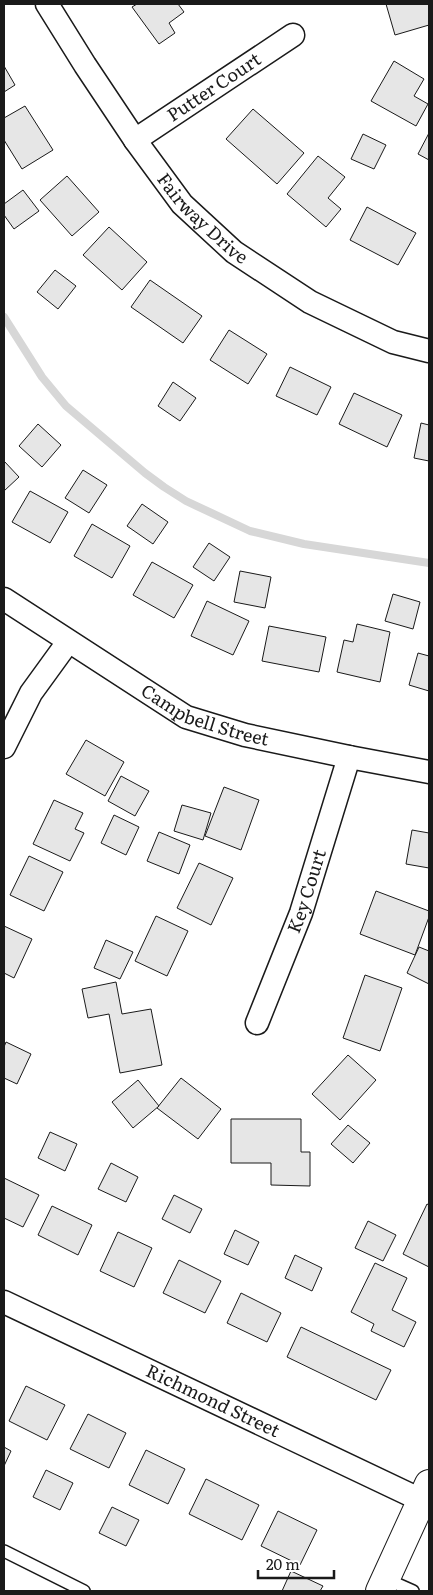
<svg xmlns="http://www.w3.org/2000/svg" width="433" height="1595" font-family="Literata,serif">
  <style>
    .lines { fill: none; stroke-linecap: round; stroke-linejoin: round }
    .stream { stroke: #d7d7d7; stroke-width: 8 }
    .building { fill: #e6e6e6; stroke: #1a1a1a }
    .service-casing { stroke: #1a1a1a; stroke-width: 14 }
    .minor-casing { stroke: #1a1a1a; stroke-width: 25 }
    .tertiary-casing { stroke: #1a1a1a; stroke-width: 30 }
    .service { stroke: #fff; stroke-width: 11 }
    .minor { stroke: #fff; stroke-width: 22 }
    .tertiary { stroke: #fff; stroke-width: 28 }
    .labels { text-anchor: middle; stroke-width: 4; stroke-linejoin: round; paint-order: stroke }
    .street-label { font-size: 18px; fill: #1a1a1a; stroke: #fff }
  </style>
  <rect width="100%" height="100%" fill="#fff"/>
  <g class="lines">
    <!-- stream -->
    <path class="stream" d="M4,317L42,377L66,406L145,473L164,487L186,501L250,531L304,544L429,563"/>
  </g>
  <!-- building -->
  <g class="building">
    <path d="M137,4H178L184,12L169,23L175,33L159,44L132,7Z"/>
    <path d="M386,4H429V25L395,35Z"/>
    <path d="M394,61L424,79L414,96L428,104L416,126L371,101Z"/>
    <path d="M4,66L15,85L4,92Z"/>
    <path d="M25,106L53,150L22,169L4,140V118Z"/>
    <path d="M253,109L304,153L277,184L226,139Z"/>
    <path d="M429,133V160L418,154Z"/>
    <path d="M363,134L386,145L374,169L351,159Z"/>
    <path d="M318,156L345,177L328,198L341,209L326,227L287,194Z"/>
    <path d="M67,176L99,212L72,236L40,200Z"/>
    <path d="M23,190L39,211L14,229L4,215V204Z"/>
    <path d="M367,207L416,233L398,265L350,240Z"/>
    <path d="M109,227L147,262L122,290L83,255Z"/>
    <path d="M55,270L76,286L58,309L37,292Z"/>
    <path d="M150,280L202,316L183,343L131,307Z"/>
    <path d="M229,330L267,354L248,384L210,360Z"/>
    <path d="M290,367L331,387L317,415L276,396Z"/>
    <path d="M173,382L196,398L180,421L158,406Z"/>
    <path d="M354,393L402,415L387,447L339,424Z"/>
    <path d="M421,423L429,425V461L414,458Z"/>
    <path d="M38,424L61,445L42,467L19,446Z"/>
    <path d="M4,461L19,477L4,491Z"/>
    <path d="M83,470L107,485L89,513L65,498Z"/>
    <path d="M30,491L68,512L50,543L12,522Z"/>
    <path d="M142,504L168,522L153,544L127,526Z"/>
    <path d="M92,524L130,546L112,578L74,556Z"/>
    <path d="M209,543L230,557L214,581L193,567Z"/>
    <path d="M152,562L193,585L174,618L133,595Z"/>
    <path d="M240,571L271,577L265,608L234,602Z"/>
    <path d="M393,594L420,602L413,629L385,621Z"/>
    <path d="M207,601L249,621L233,655L191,636Z"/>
    <path d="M357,624L390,632L380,682L337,672L344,640L353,642Z"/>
    <path d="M269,626L326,637L319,672L262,661Z"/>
    <path d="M418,653L429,656V691L409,685Z"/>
    <path d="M86,740L124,762L105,796L66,774Z"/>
    <path d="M121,776L149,791L135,816L108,801Z"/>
    <path d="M224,787L259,800L241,850L205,836Z"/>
    <path d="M54,800L83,813L75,829L84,833L70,861L33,844Z"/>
    <path d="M182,805L211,813L203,840L174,831Z"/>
    <path d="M114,815L139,827L126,855L101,843Z"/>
    <path d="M412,830L429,833V868L406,864Z"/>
    <path d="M159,832L190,845L179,874L147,861Z"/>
    <path d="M29,856L63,872L44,911L10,895Z"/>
    <path d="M199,863L233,878L211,925L177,908Z"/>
    <path d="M376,891L429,911V917L415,955L360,934Z"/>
    <path d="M156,916L188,931L167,976L135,961Z"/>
    <path d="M4,926L32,939L14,978L4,973Z"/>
    <path d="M106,940L133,952L120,979L94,968Z"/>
    <path d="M419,947L429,951V984L407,973Z"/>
    <path d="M365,975L402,988L380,1051L343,1038Z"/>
    <path d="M116,982L122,1014L151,1009L162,1065L120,1073L109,1014L88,1018L82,989Z"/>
    <path d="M6,1042L31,1054L17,1084L4,1078V1047Z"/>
    <path d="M348,1055L376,1080L340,1120L312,1094Z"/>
    <path d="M181,1078L221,1109L198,1139L157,1108Z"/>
    <path d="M138,1080L159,1106L133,1128L112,1102Z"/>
    <path d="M231,1119H301V1152H310V1186L271,1185V1163H231Z"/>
    <path d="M348,1125L370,1143L353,1163L331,1144Z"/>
    <path d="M50,1132L77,1144L65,1171L38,1158Z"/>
    <path d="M111,1163L138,1177L126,1202L98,1189Z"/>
    <path d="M4,1178L39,1195L23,1227L4,1218Z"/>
    <path d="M174,1195L202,1209L190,1233L162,1219Z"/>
    <path d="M427,1204L429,1205V1267L403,1254Z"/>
    <path d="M52,1206L92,1225L78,1255L38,1235Z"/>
    <path d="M368,1221L396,1235L383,1261L355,1248Z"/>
    <path d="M235,1230L259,1242L248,1265L224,1254Z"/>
    <path d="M118,1232L152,1248L134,1287L100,1271Z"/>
    <path d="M295,1255L322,1268L312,1291L285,1278Z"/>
    <path d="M179,1260L221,1281L205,1313L163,1293Z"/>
    <path d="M375,1263L407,1278L392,1310L416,1322L404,1347L371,1331L374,1324L351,1312Z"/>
    <path d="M241,1293L281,1313L267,1342L227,1323Z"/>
    <path d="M301,1327L391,1370L376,1400L287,1357Z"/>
    <path d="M26,1386L65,1405L47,1440L9,1421Z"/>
    <path d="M88,1414L126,1433L109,1468L70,1449Z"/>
    <path d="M4,1447L11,1451L4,1466Z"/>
    <path d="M146,1450L185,1469L168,1504L129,1485Z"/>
    <path d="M46,1470L73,1483L60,1510L33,1497Z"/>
    <path d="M206,1479L259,1505L242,1540L189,1514Z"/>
    <path d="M112,1507L139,1520L126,1546L99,1533Z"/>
    <path d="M278,1511L317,1530L300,1565L261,1546Z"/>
    <path d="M291,1571L323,1586L320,1591H282Z"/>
  </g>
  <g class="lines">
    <defs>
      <g id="service">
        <path d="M4,1551L84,1591"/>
        <path d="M386,1579L413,1591"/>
      </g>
      <g id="minor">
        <path id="s1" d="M47,4L85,65L135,140L182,204L234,252L310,302L393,342L429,351"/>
        <path id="s2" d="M135,140L293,35"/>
        <path id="s3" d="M4,599L186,717L245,735L349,757L429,772"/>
        <path d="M4,747L31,693L68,642"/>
        <path id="s4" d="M257,1023L301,913L349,757"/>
        <path id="s5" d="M4,1302L421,1500"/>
      </g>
      <path id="tertiary" d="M380,1591L429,1484"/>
    </defs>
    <!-- service casing -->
    <use href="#service" class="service-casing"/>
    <!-- minor casing -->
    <use href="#minor" class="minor-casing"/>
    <!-- tertiary casing -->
    <use href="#tertiary" class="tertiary-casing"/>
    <!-- service -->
    <use href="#service" class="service"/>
    <!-- minor -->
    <use href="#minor" class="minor"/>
    <!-- tertiary -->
    <use href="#tertiary" class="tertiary"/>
  </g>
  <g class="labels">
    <!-- street labels -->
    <g class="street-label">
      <text dy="6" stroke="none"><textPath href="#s2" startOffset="95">Putter Court</textPath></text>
      <text dy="6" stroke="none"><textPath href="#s1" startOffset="266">Fairway Drive</textPath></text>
      <text dy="6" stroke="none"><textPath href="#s3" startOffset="234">Campbell Street</textPath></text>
      <text dy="6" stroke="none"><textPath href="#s4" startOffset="141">Key Court</textPath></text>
      <text dy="6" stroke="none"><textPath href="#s5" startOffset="231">Richmond Street</textPath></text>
    </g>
  </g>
  <!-- border -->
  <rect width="433" height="1595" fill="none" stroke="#1a1a1a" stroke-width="10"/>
  <!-- scale -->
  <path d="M258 1570v8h76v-8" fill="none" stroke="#1a1a1a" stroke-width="2.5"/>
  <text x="266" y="1570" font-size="15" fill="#1a1a1a" stroke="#ffffff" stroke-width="4" paint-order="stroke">20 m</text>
</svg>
